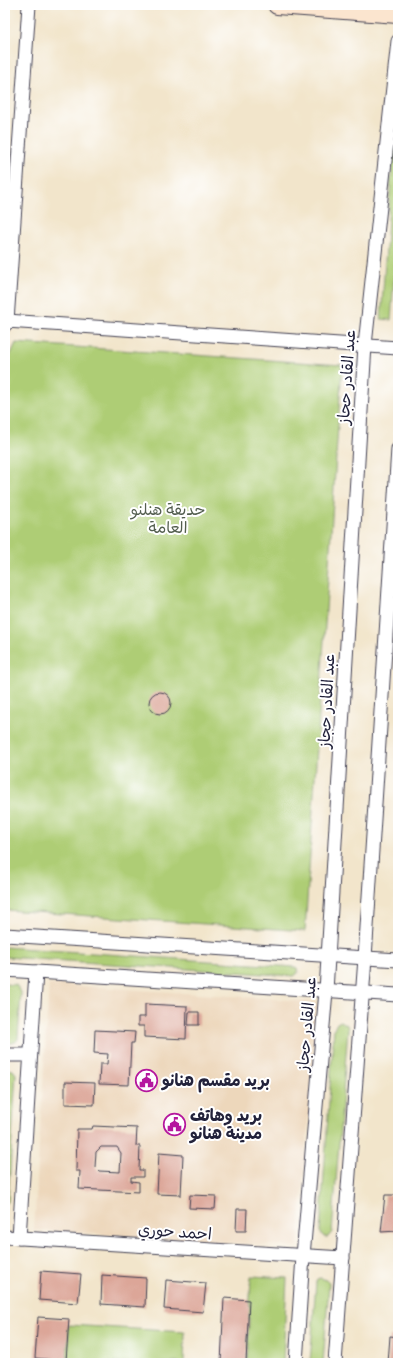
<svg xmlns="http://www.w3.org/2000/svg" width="403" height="1368" font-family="Caveat,'Playpen Sans Arabic',sans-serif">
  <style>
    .built { fill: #edd7bb }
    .green { fill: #aecd74; stroke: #687858 }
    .building { fill: #dca698; fill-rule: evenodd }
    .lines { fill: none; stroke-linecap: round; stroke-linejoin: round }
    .street-casing { stroke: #413f51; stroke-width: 15 }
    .secondary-casing { stroke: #413f51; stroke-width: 20 }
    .street { stroke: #fff; stroke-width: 13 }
    .secondary { stroke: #fbe5cf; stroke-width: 18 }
    .labels { text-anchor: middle; stroke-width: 4; stroke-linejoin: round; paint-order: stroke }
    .street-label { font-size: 16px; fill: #22223b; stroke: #fff }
    .park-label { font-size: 16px; fill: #535e4f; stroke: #fff }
    .poi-label { font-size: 16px; font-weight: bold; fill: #22223b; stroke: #fff; text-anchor: start }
  </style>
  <rect width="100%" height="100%" fill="#fff"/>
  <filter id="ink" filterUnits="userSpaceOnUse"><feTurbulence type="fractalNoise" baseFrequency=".025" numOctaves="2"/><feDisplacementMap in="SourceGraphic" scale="8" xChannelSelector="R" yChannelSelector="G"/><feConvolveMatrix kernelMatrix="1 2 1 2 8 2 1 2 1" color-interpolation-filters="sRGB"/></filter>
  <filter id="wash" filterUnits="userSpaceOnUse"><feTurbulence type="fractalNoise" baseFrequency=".012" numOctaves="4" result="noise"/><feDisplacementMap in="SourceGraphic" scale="16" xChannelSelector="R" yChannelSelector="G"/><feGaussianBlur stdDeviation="0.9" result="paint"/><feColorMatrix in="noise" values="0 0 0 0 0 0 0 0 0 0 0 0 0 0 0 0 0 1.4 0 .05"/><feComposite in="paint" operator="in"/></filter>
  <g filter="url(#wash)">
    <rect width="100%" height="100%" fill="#f2e5cb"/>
    <!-- built -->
    <path class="built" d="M49,984L318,1002L298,1247L34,1230Z"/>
    <!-- green -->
    <g class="green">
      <path d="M398,79V226L391,320L381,319Z"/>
      <path d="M16,343L342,365L305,931L5,910V367Z"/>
      <path d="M5,947L295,967L297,968L298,973L294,976L5,957Z"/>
      <path d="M5,984L16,985L21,992L18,1039C15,1044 10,1043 5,1043Z"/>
      <path d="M341,1021L347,1025L348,1029L332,1232L328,1237H324L320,1232L334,1029L337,1023Z"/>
      <path d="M5,1069L13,1070L16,1074L8,1202L5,1204Z"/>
      <path d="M251,1276L287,1278L283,1363H247Z"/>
      <path d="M320,1278L327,1280L329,1284L323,1363H310L316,1282L317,1279Z"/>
      <path d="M69,1325L185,1332L184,1363H67Z"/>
    </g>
    <g id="blocks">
      <!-- building -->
      <g class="building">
        <circle cx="160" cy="703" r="11"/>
        <path d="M145,1004L187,1006L186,1039L144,1037V1026H138V1017H145Z"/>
        <path d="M189,1012H199V1025H188Z"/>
        <path d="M95,1030L135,1032L134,1043H131L129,1085L99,1084L100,1064H107L108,1054L94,1053Z"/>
        <path d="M65,1082L95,1083L94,1105L65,1104Z"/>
        <path d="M93,1126L137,1128L136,1146H140L139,1170H143V1177H131V1181L139,1182V1192L79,1189L80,1171H76L77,1129H92ZM101,1147H117L121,1153L120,1172L99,1171L95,1167L96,1152Z"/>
        <path d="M159,1153L183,1155L181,1195L157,1194Z"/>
        <path d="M190,1195L216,1196L215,1209L189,1208Z"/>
        <path d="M385,1195H398V1231L381,1232Z"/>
        <path d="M237,1209H247L246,1231H236Z"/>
        <path d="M41,1271L81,1274L78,1303L39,1300Z"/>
        <path d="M102,1275L146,1278L145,1307L101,1304Z"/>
        <path d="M166,1280L206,1283L203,1312L164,1309Z"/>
        <path d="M224,1298L249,1300L246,1363H221Z"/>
        <path d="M38,1317L69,1319L66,1361L35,1358Z"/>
        <path d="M390,1336L398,1337V1363H388Z"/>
      </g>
    </g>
  </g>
  <g filter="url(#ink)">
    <use href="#blocks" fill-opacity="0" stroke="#413f51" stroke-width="1"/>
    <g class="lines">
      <defs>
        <g id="street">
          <path d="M5,320L7,321L29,5"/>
          <path d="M5,325L7,321L398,348"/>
          <path d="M5,935L398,960"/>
          <path d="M5,970L398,995"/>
          <path d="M5,1055H30"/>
          <path d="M5,1237L343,1258"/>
          <path d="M19,1238L36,972"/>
          <path d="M296,1363L303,1256L326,991L365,345L398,41"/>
          <path d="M335,1363L365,958L398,449"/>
        </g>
        <path id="secondary" d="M277,5L398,14"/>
      </defs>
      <!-- street casing -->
      <use href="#street" class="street-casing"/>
      <!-- secondary casing -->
      <use href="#secondary" class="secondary-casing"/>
      <!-- street -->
      <use href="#street" class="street"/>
      <!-- secondary -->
      <use href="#secondary" class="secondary"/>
    </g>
  </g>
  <!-- icons -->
  <defs>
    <symbol id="civic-ring" viewBox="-11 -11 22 22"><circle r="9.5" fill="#fff" stroke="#b5179e" stroke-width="1.5"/><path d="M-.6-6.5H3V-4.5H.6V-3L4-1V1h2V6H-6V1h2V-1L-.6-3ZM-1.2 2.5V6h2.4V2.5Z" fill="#b5179e"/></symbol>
  </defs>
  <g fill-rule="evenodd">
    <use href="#civic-ring" x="134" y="1068" width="25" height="25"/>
    <use href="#civic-ring" x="162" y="1112" width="25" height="25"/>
  </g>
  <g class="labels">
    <!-- street labels -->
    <g class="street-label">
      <text transform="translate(346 377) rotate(-86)" y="6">عبد القادر حجاز</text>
      <text transform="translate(326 701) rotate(-87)" y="6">عبد القادر حجاز</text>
      <text transform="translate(306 1024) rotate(-85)" y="6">عبد القادر حجاز</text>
      <text transform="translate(175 1231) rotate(4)" y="6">احمد حوري</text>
    </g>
    <!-- park labels -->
    <g class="park-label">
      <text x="168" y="515">حديقة هنلنو<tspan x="168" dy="18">العامة</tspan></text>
    </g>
    <!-- poi labels -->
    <g class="poi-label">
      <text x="162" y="1086">بريد مقسم هنانو</text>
      <text x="190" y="1121">بريد وهاتف<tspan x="190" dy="18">مدينة هنانو</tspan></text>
    </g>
  </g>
  <!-- margin -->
  <rect width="403" height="1368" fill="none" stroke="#fff" stroke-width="20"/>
</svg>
